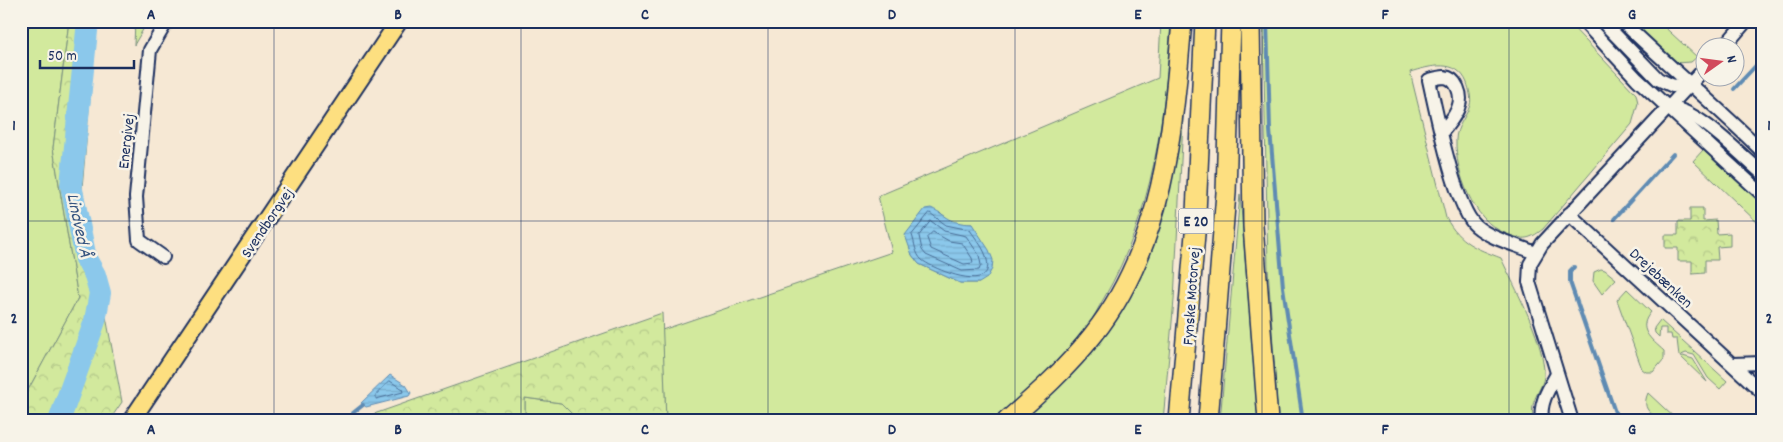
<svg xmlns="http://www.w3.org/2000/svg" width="1783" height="442" font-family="Dekko,sans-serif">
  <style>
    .grass { fill: #d2e99d; stroke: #768c7e; fill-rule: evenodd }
    .forest { fill: url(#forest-crowns); stroke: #768c7e }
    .water { fill: url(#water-rules); stroke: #5e8bb3 }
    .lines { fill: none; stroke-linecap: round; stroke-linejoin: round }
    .shore { stroke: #486c96; stroke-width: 1 }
    .stream { stroke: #5e8bb3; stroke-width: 4 }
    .river { stroke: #8bc8eb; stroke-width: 22 }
    .minor-casing { stroke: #1b2f5e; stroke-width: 16 }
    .major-casing { stroke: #1b2f5e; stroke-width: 20 }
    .highway-casing { stroke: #1b2f5e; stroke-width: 22 }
    .minor { stroke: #f7f3e8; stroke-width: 12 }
    .major { stroke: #fddf80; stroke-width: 16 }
    .highway { stroke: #fddf80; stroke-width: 19 }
    .grid { fill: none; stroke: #1b2f5e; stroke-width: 1; stroke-opacity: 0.55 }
    .labels { text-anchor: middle; stroke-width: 5; stroke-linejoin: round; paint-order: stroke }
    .shield { fill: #f7f3e8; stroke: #5d6a87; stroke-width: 1 }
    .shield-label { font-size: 15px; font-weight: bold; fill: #1b2f5e }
    .street-label { font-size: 16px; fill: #1b2f5e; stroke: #f7f3e8 }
    .water-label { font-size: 18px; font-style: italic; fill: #375581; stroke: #f7f3e8 }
    .neatline { fill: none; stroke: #1b2f5e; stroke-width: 2 }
    .grid-label { font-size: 16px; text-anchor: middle; font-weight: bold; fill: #1b2f5e }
  </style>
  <defs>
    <pattern id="forest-crowns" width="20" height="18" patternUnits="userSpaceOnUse" patternTransform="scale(1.25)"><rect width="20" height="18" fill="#d2e99d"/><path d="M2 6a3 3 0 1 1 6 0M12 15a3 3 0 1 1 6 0" fill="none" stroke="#b4c88a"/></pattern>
    <pattern id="water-rules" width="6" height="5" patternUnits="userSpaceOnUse" patternTransform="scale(1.25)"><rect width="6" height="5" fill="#8bc8eb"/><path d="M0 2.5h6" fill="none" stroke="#77accc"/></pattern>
  </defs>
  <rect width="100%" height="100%" fill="#f6e8d4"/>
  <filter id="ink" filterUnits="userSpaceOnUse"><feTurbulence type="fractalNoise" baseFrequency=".02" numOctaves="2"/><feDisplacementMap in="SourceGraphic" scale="10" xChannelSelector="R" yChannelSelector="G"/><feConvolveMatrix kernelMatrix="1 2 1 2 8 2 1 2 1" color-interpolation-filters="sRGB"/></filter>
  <g filter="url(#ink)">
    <!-- grass -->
    <g class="grass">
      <path d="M33,21H69L53,148L78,298L21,403V38Z"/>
      <path d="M135,21H148L134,45Z"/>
      <path d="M1161,21H1171C1165,118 1153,214 1104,298C1098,308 1093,319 1087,328C1060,363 1027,393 993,421H666L662,330L892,252L878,196L1158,78ZM940,212C950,223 958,224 972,224L979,283H960L919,264L912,255L909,241Z"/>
      <path d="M1263,21H1567L1636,94L1638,103L1632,124L1543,229C1528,241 1522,240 1505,233C1473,221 1455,172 1456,140C1456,126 1466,118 1470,105C1472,98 1469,90 1467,83C1457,58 1430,66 1410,72L1446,218C1460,243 1475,248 1501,258C1515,288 1542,337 1544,370C1546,390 1527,397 1534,421H1278L1268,268Z"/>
      <path d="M1631,21H1658L1697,57L1691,62L1675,63Z"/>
      <path d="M1182,109L1183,110V121L1174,300L1163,421H1019L1104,334Z"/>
      <path d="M1707,132L1762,182V189L1704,135Z"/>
      <path d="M1703,150L1762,203V227L1693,161Z"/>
      <path d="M1240,194L1258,421H1220Z"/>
      <path d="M1601,269L1605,270L1616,279L1602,294L1593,281L1594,272Z"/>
      <path d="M1627,289L1651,312C1636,329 1651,339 1664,351V359L1653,372H1646L1642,369L1617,300Z"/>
      <path d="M1660,320L1727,381L1720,389L1708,378L1694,355L1686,353L1679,356L1677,339H1672L1671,334H1666V328H1660L1659,337L1655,333L1654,328Z"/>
      <path d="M1683,356L1693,359L1707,382L1681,357Z"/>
      <path d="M1648,393L1678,421C1662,420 1638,415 1648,393Z"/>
      <path d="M525,398L561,403L579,421H525Z"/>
    </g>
    <!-- forest -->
    <g class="forest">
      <path d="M69,21H97L82,188L122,402L109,421H21V403L78,298L53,148Z"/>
      <path d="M1690,208H1703V221L1716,220L1717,234L1730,233V246L1717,247L1718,260H1705V273L1692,274V261H1678V248H1665V235H1678V221H1690Z"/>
      <path d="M662,313L666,421H579L561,403L525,398V421H354Z"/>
    </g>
    <!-- water -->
    <g class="water">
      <path d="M931,208C950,217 948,223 972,224L989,250L993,260L992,269L987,278L979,283H960L919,264L912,255L905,235L925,209Z"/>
      <path d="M390,375L406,385L411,393L409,396L366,407L361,403Z"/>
    </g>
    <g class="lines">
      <!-- shore -->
      <g class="shore">
        <path d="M930,213L946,225L970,230C976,239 985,249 987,260C995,295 933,269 922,260C915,254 915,243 912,235Z"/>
        <path d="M931,221L944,231L966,236L979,255L981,265L979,270L962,271L926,255L922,250L919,236Z"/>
        <path d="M933,232L949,241L962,243L972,258L973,263L964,264L931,249L927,238Z"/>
        <path d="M390,381L402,389L403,392L376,399V395Z"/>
      </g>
      <!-- stream -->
      <g class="stream">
        <path d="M1267,21L1270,130L1283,287L1303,421"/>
        <path d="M1734,89L1762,59"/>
        <path d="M1614,219L1673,154"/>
        <path d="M1574,267L1570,271V282L1618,421"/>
        <path d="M353,413L363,405"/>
      </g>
      <!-- river -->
      <path class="river" d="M59,421L95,321L100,293L95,275L86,259L71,185L88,21"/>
      <defs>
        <g id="minor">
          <path d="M1583,21L1637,79L1762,194"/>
          <path d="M1602,21L1658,79L1673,86L1689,84"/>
          <path d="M1622,21C1668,66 1717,106 1762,151"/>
          <path d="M1723,48L1746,21"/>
          <path d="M1668,108C1694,106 1741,155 1762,173"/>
          <path d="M1442,132C1448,124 1457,115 1459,105C1462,95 1457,78 1444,77C1440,77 1433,79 1429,80C1436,111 1455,208 1476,226C1491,239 1517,245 1536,253"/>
          <path d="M1569,214L1762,392"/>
          <path d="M163,257L139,240L136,197L150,50L167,21"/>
          <path d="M1733,364L1762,363"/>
          <path d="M1542,421C1539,403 1549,388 1557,374"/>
          <path d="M1572,421L1529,282L1530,264L1542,244L1706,67"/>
        </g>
        <path id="major" d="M131,421L399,21"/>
        <g id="highway">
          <path d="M1250,21L1253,226L1268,421"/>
          <path d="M1007,421C1038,394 1068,367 1093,335C1164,246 1173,130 1182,21"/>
          <path d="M1179,421L1195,234L1205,21"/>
          <path d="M1208,421L1226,193L1231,21"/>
        </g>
      </defs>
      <!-- minor casing -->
      <use href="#minor" class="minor-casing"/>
      <!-- major casing -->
      <use href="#major" class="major-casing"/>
      <!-- highway casing -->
      <use href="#highway" class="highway-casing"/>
      <!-- minor -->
      <use href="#minor" class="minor"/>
      <!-- major -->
      <use href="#major" class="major"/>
      <!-- highway -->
      <use href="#highway" class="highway"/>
    </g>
  </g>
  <!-- grid -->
  <path class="grid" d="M274,21V421M521,21V421M768,21V421M1015,21V421M1262,21V421M1509,21V421M21,221H1762"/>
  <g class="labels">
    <!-- shield labels -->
    <rect class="shield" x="1178.5" y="208.5" width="35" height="25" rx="4"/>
    <g class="shield-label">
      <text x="1196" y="226">E 20</text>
    </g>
    <!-- street labels -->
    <g class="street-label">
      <text transform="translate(125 141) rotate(-84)" y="6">Energivej</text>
      <text transform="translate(266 222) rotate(-56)" y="6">Svendborgvej</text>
      <text transform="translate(1662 277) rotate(43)" y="6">Drejebænken</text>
      <text transform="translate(1190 296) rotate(-86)" y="6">Fynske Motorvej</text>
    </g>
    <!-- water labels -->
    <g class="water-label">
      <text transform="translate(80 225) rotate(78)" y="6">Lindved Å</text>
    </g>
  </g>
  <!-- margin -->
  <rect width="1783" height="442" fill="none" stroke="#f7f3e8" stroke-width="55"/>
  <!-- north arrow -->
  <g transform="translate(1720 62) rotate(76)"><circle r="24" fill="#f7f3e8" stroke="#9fa5b1"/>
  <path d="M0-4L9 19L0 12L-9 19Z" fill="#d1495b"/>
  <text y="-8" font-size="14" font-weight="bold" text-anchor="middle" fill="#1b2f5e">N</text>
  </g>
  <!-- scale -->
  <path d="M40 60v8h94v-8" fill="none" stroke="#1b2f5e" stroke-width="2.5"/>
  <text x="48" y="60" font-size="15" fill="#1b2f5e" stroke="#f7f3e8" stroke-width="4" paint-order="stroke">50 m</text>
  <rect x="28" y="28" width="1728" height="386" class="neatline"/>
  <g class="grid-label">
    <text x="151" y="19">A</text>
    <text x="398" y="19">B</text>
    <text x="645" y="19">C</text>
    <text x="892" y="19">D</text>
    <text x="1138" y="19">E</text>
    <text x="1385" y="19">F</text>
    <text x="1632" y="19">G</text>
    <text x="14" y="130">1</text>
    <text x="1769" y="130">1</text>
    <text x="14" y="323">2</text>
    <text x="1769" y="323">2</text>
    <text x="151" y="434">A</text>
    <text x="398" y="434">B</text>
    <text x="645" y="434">C</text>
    <text x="892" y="434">D</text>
    <text x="1138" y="434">E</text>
    <text x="1385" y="434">F</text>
    <text x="1632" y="434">G</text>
  </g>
</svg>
